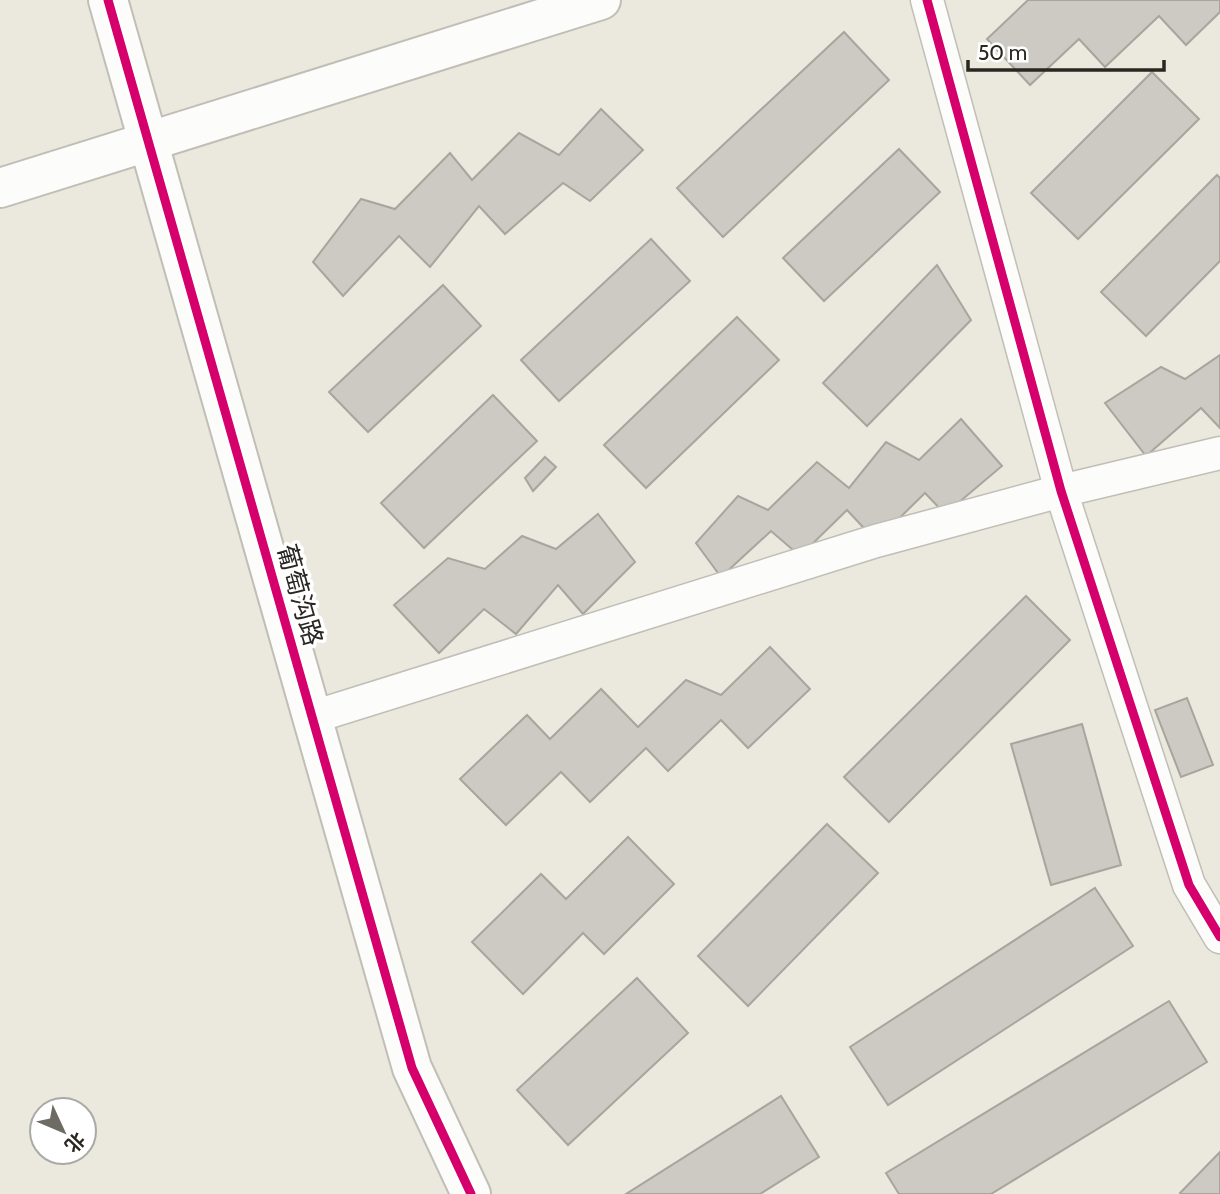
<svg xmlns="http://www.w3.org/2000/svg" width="1220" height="1194" font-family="Cabin,'Noto Sans SC',sans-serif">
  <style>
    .building { fill: #cccac2; stroke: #a7a59e; stroke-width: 2 }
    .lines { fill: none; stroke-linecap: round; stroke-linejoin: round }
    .minor-casing { stroke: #c0beb6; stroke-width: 35 }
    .tertiary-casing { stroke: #c0beb6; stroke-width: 42 }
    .secondary-casing { stroke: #c0beb6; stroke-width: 42 }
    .minor { stroke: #fcfcfa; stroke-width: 32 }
    .tertiary { stroke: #fcfcfa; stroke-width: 38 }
    .secondary { stroke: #fcfcfa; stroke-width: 38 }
    .cycleway-casing { stroke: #fff; stroke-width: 13 }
    .cycleway { stroke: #d6006c; stroke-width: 9 }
    .labels { text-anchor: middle; stroke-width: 7; stroke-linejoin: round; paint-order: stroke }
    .street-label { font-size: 26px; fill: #292721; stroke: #fff }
  </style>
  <rect width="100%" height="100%" fill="#ebe8de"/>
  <!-- building -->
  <g class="building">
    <path d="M1028,0H1220V12L1186,45L1159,16L1105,67L1079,39L1030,85L987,39Z"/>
    <path d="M844,32L889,80L723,237L677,188Z"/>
    <path d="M1152,72L1199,119L1078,239L1031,193Z"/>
    <path d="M601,109L643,150L590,201L563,183L505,234L479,206L430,267L399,236L343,296L313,262L361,199L395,209L450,153L472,180L519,133L559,155Z"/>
    <path d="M899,149L940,192L824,301L783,258Z"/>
    <path d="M1217,175L1220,178V261L1146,336L1101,292Z"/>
    <path d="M651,239L690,281L559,401L521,360Z"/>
    <path d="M937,265L971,320L867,426L823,383Z"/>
    <path d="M443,285L481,326L368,432L329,392Z"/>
    <path d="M737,317L779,360L646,488L604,445Z"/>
    <path d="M1220,355V428L1201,408L1146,456L1105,403L1161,367L1185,379Z"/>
    <path d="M493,395L537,441L424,548L381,503Z"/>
    <path d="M961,419L1002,466L945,514L925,493L876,541L847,510L800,556L771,531L721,577L696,543L738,496L768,510L817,462L849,488L886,442L919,460Z"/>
    <path d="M545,457L556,467L533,491L525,478Z"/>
    <path d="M598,514L635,562L583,614L558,585L516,634L484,609L439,653L394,605L448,558L485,569L522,536L556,549Z"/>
    <path d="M1026,596L1070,640L889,822L844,777Z"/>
    <path d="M770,647L810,689L748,748L721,720L668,771L646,748L590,802L561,772L506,825L460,779L527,715L550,739L601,689L638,727L686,680L721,695Z"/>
    <path d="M1187,698L1213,765L1181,777L1155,710Z"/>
    <path d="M1082,724L1121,865L1051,885L1011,744Z"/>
    <path d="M827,824L878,873L748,1006L698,956Z"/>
    <path d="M628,837L674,884L604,954L583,933L523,994L472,942L541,874L566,899Z"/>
    <path d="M1095,888L1133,946L888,1105L850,1047Z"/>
    <path d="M637,978L688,1033L568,1145L517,1090Z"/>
    <path d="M1169,1001L1207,1062L991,1194H899L886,1173Z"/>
    <path d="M781,1096L819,1157L760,1194H626Z"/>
    <path d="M1220,1152V1194H1181L1180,1193Z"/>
  </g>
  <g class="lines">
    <defs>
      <g id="minor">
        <path d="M927,0L1061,491L1189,885L1220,937"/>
        <path d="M313,717L876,541L1061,491L1220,453"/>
      </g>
      <path id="tertiary" d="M108,0L412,1068L471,1194"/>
      <path id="secondary" d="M0,188L601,0"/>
    </defs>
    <!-- minor casing -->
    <use href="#minor" class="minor-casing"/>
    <!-- tertiary casing -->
    <use href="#tertiary" class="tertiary-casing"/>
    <!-- secondary casing -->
    <use href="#secondary" class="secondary-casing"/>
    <!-- minor -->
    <use href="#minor" class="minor"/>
    <!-- tertiary -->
    <use href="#tertiary" class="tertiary"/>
    <!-- secondary -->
    <use href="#secondary" class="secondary"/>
    <defs>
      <g id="cycleway">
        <path d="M108,0L412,1068L471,1194"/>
        <path d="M927,0L1061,491L1189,885L1220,937"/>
      </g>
    </defs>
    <!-- cycleway casing -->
    <use href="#cycleway" class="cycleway-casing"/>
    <!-- cycleway -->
    <use href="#cycleway" class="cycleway"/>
  </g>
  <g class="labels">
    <!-- street labels -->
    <g class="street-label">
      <text transform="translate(300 595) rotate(74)" y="9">葡萄沟路</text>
    </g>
  </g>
  <!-- north arrow -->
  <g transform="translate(63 1131) rotate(134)"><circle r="33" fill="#ffffff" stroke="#a9a9a6" stroke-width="2"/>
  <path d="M0-5L12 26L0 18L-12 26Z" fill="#6d6b63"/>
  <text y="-10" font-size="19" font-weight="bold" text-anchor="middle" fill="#292721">北</text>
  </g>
  <!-- scale -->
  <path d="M968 60v10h196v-10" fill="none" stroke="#292721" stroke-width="3.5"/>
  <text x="978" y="60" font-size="21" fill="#292721" stroke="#ffffff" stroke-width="5" paint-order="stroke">50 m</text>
</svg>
